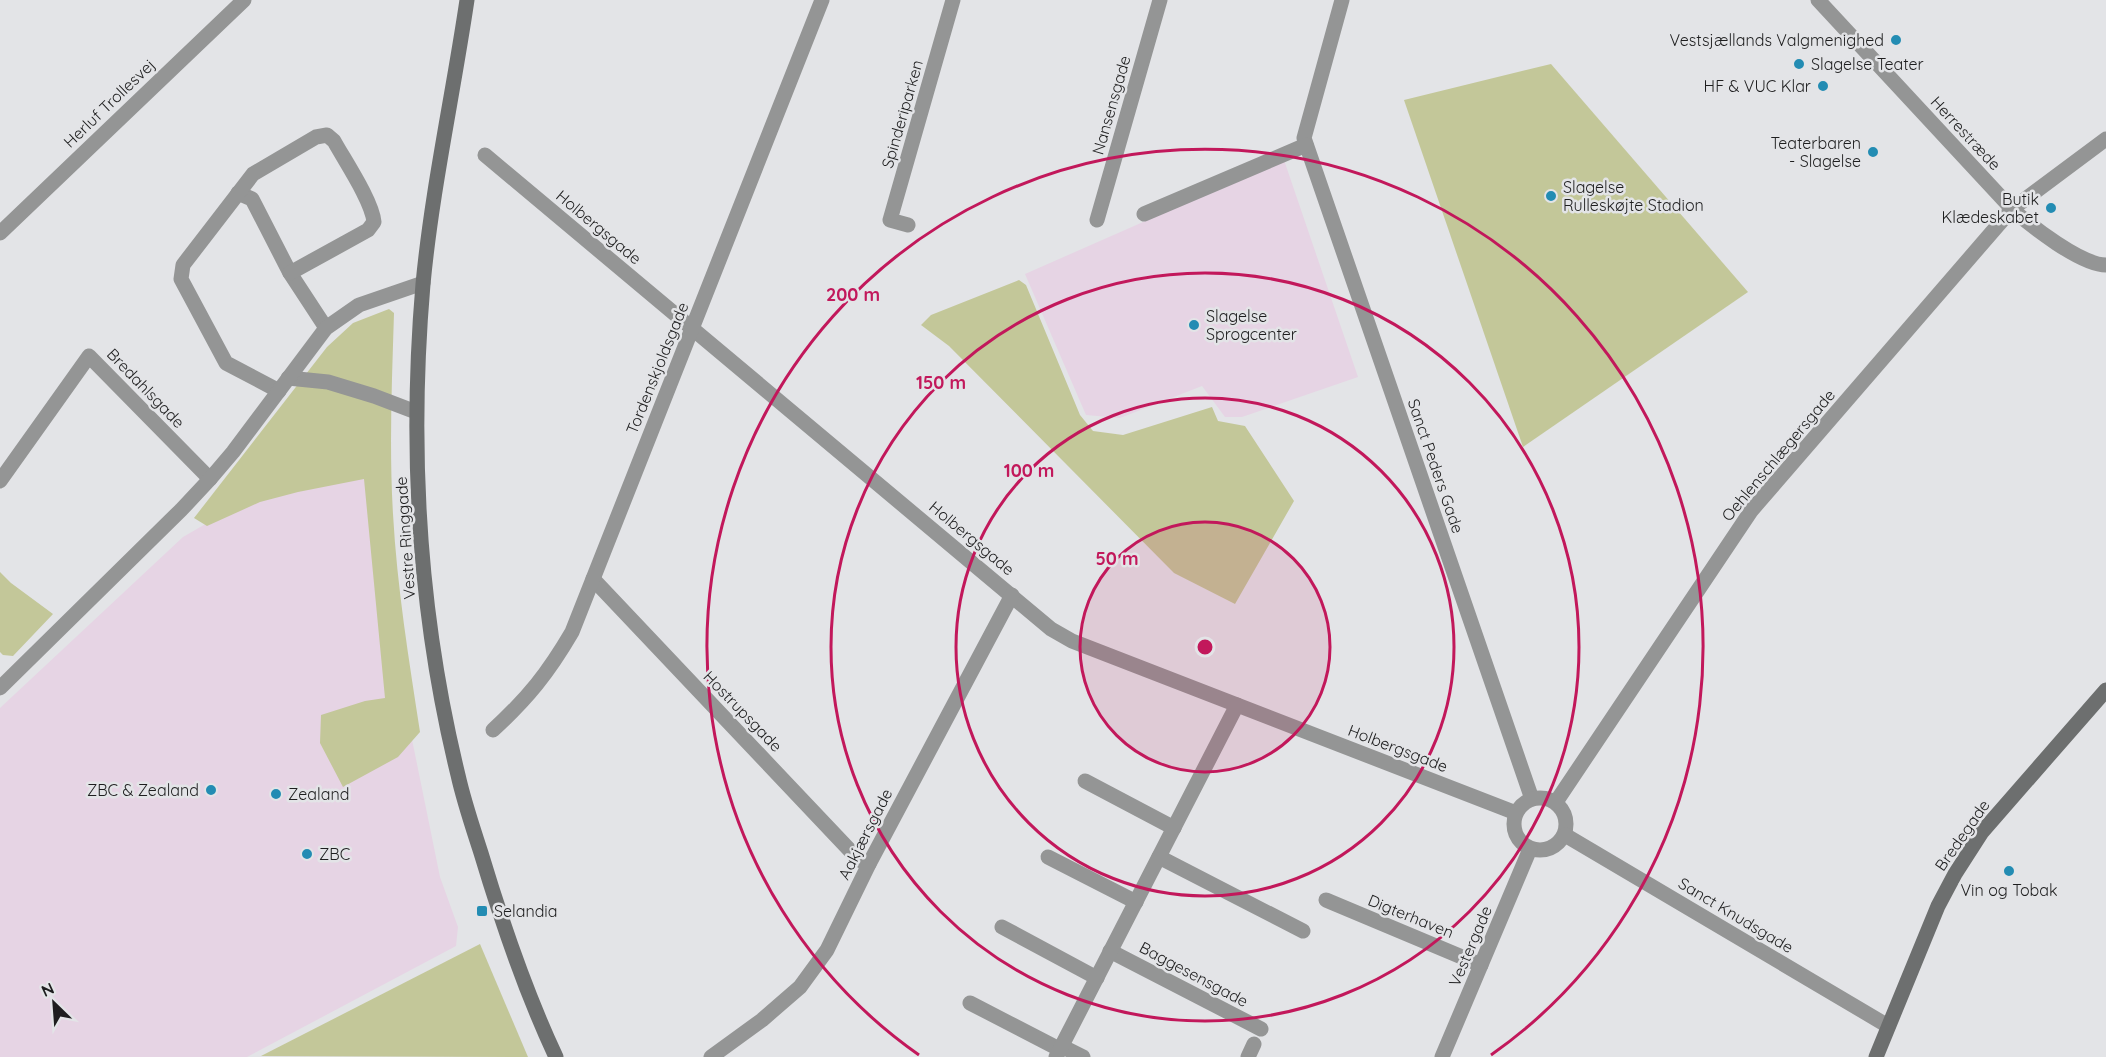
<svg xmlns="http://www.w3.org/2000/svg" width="2106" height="1057" font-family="Quicksand,sans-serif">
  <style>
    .education { fill: #e6d4e4 }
    .green { fill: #c3c799 }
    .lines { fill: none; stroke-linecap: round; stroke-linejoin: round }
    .street { stroke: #949595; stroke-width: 15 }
    .secondary { stroke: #6d6f6f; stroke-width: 15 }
    .ring { fill: none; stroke: #c2185b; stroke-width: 3 }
    .poi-dot { fill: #238cb3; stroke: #e3e4e7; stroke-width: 2 }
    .labels { text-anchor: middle; stroke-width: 5; stroke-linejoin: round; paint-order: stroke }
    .poi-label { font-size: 16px; fill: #1e1e1f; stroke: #e3e4e7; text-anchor: start }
    .street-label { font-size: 16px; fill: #1e1e1f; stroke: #e3e4e7 }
    .centre { fill: #c2185b; stroke: #e3e4e7; stroke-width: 3 }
    .ring-label { font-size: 18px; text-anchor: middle; font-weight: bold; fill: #c2185b; stroke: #e3e4e7; stroke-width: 5; stroke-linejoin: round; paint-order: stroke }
  </style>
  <rect width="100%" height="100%" fill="#e3e4e7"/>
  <!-- education -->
  <g class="education">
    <path d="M1284,160L1358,377L1242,417H1225L1202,386L1120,418L1086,415L1025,274Z"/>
    <path d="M343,476L386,477L406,710L440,877L458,927L456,946L247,1057H0V708L183,537L247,500Z"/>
  </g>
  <!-- green -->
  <g class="green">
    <path d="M1551,64L1748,292L1523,447L1404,100Z"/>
    <path d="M1019,280L1026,285L1080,415L1093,431L1123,435L1212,407L1218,421L1245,426L1294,501L1235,604L1174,573L949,346L921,325L931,315Z"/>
    <path d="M389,309L394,313C392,380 389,447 393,514C397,587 409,660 420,732L398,757L343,787L320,743L321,715L365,701L385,698L364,479L298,492L260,502L207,526L194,518L327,347L353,323Z"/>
    <path d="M0,572L11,583L53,614L13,656L3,655L0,652Z"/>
    <path d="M480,944L528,1057L261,1056Z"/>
  </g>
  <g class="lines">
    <!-- street -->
    <g class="street">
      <path d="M1342,0L1304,138L1532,799"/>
      <path d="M1818,0L2012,209C2031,226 2081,265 2106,265"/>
      <path d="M485,155L1051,629L1072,641L1516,813"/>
      <path d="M238,193L252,199L290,273L326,328"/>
      <path d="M1144,214L1306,145"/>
      <path d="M1097,220L1160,0"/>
      <path d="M908,225L890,220L953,0"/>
      <path d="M0,233L244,0"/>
      <path d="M288,378L328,382L374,396L416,412"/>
      <path d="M279,391L226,363L181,279L183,265L253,174L316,137L327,135L334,141C345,161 372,201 374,222L368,230L290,273"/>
      <path d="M0,481L89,356L210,479"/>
      <path d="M593,579L859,860L869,864"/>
      <path d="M0,688L181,510L210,479L233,452L326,328L359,305L423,283"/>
      <path d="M493,730C528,698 548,673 572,632L822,0"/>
      <path d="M1085,781L1174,828"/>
      <circle cx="1540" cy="824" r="26"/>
      <path d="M1556,802L1751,511L2012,209L2106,139"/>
      <path d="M1565,835L1888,1026"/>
      <path d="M1048,857L1136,902"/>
      <path d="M1159,857L1303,931"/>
      <path d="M1326,900L1481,965"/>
      <path d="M1002,927L1097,978"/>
      <path d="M1110,951L1261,1029"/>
      <path d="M970,1003L1059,1049"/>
      <path d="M1061,1046L1083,1057"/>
      <path d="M711,1057L762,1020L800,987L827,950L869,864L1012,595"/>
      <path d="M1056,1057L1237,705"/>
      <path d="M1248,1057L1254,1044"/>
      <path d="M1442,1057L1530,849"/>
    </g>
    <!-- secondary -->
    <g class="secondary">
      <path d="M467,0C453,95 432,189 423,284C409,448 419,616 458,775C464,802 473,828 481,853C502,923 525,991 556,1057"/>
      <path d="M1876,1057L1938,906L1955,874L1982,832L2106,690"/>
    </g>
  </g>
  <!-- distance rings -->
  <circle cx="1205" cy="647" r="125" fill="#c2185b" fill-opacity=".12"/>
  <g class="ring">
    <circle cx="1205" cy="647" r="125"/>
    <circle cx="1205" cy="647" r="249"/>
    <circle cx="1205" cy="647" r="374"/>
    <path d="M919 1055A498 498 0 1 1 1491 1055"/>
  </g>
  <!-- markers -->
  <g class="poi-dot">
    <circle cx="1896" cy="40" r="6"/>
    <circle cx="1799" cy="64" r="6"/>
    <circle cx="1823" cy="86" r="6"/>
    <circle cx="1873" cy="152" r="6"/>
    <circle cx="1551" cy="196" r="6"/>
    <circle cx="2051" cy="208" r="6"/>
    <circle cx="1194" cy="325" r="6"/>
    <circle cx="211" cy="790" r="6"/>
    <circle cx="276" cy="794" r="6"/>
    <circle cx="307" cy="854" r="6"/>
    <circle cx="2009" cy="871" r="6"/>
    <rect x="476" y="905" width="12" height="12" rx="3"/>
  </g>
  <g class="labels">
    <!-- poi labels -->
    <g class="poi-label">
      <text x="1884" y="46" text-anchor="end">Vestsjællands Valgmenighed</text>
      <text x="1811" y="70">Slagelse Teater</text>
      <text x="1811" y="92" text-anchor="end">HF &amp; VUC Klar</text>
      <text x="1861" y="149" text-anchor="end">Teaterbaren<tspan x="1861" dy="18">- Slagelse</tspan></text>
      <text x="1563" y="193">Slagelse<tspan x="1563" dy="18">Rulleskøjte Stadion</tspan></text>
      <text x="2039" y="205" text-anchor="end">Butik<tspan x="2039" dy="18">Klædeskabet</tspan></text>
      <text x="1206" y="322">Slagelse<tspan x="1206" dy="18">Sprogcenter</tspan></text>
      <text x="199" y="796" text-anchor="end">ZBC &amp; Zealand</text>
      <text x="288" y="800">Zealand</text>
      <text x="319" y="860">ZBC</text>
      <text x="2009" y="896" text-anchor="middle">Vin og Tobak</text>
      <text x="494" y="917">Selandia</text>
    </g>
    <!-- street labels -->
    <g class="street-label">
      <text transform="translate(109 103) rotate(-44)" y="6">Herluf Trollesvej</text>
      <text transform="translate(1111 105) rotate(-74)" y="6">Nansensgade</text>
      <text transform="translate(902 114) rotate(-74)" y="6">Spinderiparken</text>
      <text transform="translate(1966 133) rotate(47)" y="6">Herrestræde</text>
      <text transform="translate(599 227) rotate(40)" y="6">Holbergsgade</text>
      <text transform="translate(657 368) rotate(-68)" y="6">Tordenskjoldsgade</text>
      <text transform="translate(146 388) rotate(46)" y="6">Bredahlsgade</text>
      <text transform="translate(1778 455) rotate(-50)" y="6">Oehlenschlægersgade</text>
      <text transform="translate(1436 466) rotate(71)" y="6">Sanct Peders Gade</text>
      <text transform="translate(405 538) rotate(-94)" y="6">Vestre Ringgade</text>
      <text transform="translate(972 538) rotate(40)" y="6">Holbergsgade</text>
      <text transform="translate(743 711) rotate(46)" y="6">Hostrupsgade</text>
      <text transform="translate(1398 748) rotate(21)" y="6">Holbergsgade</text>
      <text transform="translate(865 834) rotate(-63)" y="6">Aakjærsgade</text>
      <text transform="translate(1962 835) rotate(-55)" y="6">Bredegade</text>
      <text transform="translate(1736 915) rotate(31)" y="6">Sanct Knudsgade</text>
      <text transform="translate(1411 916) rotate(22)" y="6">Digterhaven</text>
      <text transform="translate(1470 946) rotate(-67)" y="6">Vestergade</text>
      <text transform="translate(1194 974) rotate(28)" y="6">Baggesensgade</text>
    </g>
  </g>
  <circle cx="1205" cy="647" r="9" class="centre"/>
  <g class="ring-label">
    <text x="853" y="301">200 m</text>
    <text x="941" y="389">150 m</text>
    <text x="1029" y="477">100 m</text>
    <text x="1117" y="565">50 m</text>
  </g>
  <!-- north arrow -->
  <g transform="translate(54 1003) rotate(335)" stroke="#e3e4e7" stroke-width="4.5" paint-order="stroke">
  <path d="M0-4.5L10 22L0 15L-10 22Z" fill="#1e1e1f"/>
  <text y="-9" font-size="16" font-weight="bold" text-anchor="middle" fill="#1e1e1f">N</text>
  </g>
</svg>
